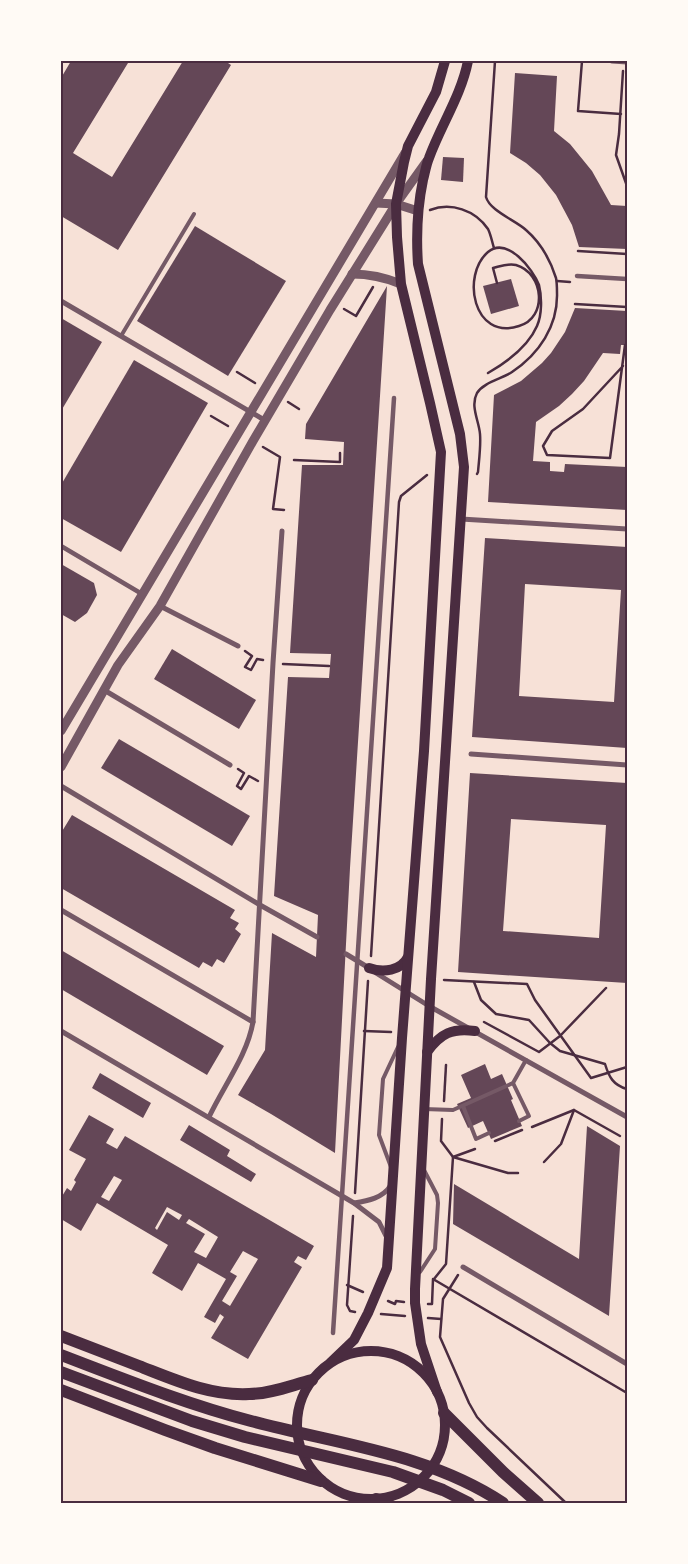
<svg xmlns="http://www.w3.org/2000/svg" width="688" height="1564" font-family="Montserrat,sans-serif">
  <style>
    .building { fill: #644757; fill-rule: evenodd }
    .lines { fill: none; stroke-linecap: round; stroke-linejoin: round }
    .path { stroke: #4a2c40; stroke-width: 2.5 }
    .service { stroke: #755966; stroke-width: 4 }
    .pedestrian { stroke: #755966; stroke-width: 4.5 }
    .minor { stroke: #755966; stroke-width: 5 }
    .tertiary { stroke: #755966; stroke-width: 9 }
    .secondary { stroke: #4a2c40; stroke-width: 10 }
    .primary { stroke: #4a2c40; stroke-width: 12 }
    .neatline { fill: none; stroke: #4a2c40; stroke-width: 2 }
  </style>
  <rect width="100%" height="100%" fill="#f7e1d7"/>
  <!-- building -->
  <g class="building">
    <path d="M71,61H125L128,63L73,153L112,177L183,61H225L231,65L118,250L61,216V78Z"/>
    <path d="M515,73L557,76L554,131L570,144L592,171L611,205L627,206V249L579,247L572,225L556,195L540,175L526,163L510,153Z"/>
    <path d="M443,157L464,158L463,182L441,180Z"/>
    <path d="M195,226L286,281L228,376L137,321Z"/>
    <path d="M511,279L519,306L491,314L483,286Z"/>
    <path d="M387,286L350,868L335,1153L271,1114L238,1095L265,1050L272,933L316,957L318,915L274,896L288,677L329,678L331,654L290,653L302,465H343L344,442L305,439L306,424Z"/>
    <path d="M575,308L627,311V345H621L620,354L603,353L584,381L572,394L559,406L536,422L533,461L550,462V471L564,472L565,464L627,467V510L488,502L494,395L521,381L542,363L551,353L565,332Z"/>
    <path d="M61,318L102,342L61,411Z"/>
    <path d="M134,360L208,403L121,552L61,518V485Z"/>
    <path d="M485,538L627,547V748L472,737ZM525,584L621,590L614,702L519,696Z"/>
    <path d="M61,564L94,583L97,595L87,613L75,622L61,614Z"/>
    <path d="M172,649L256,700L239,729L154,679Z"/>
    <path d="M119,739L250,816L232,846L101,768Z"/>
    <path d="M470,773L627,783V983L458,972ZM511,819L606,825L599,938L503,931Z"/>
    <path d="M72,815L235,910L230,918L239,923L235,929L241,934L224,963L217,959L212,967L203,962L199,968L61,888V833Z"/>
    <path d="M61,950L224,1046L207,1075L61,989Z"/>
    <path d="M485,1064L491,1079L502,1074L513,1099L511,1100L522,1126L491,1139L483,1121L468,1128L457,1104L471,1098L461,1075Z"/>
    <path d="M100,1073L151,1103L143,1118L92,1088Z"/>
    <path d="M89,1115L114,1129L106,1143L117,1149L125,1136L314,1246L306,1260L298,1256L294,1262L302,1267L248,1359L211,1338L224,1317L220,1314L215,1323L204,1317L226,1279L198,1263L182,1291L152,1273L168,1245L97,1203L81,1231L61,1219V1198L67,1188L71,1191L76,1182L74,1180L86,1159L69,1150ZM114,1176L122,1180L109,1201L101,1197ZM167,1207L182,1215L179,1220L167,1212L157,1230L155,1228ZM189,1219L218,1237L206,1258L194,1252L205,1234L186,1223ZM243,1251L258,1259L230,1306L222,1301L237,1276L230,1272Z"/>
    <path d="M189,1125L230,1150L227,1156L256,1174L251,1182L180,1140Z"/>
    <path d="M587,1126L620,1146L609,1316L453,1224L454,1184L579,1259Z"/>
  </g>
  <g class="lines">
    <!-- path -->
    <g class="path">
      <path d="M582,61L578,111L621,114"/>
      <path d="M623,71L619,134L616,155L627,186"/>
      <path d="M430,210C451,202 475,210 488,229C491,235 492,242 494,248"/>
      <path d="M578,251L627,254"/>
      <path d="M557,281L570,282"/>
      <path d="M575,304L627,307"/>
      <path d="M344,309L356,316L373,287"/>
      <path d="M623,366L583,409L552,431L543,446L547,455L610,458L625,345"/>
      <path d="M237,372L255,383"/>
      <path d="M488,373C507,362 528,347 537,326C542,315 542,297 539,285C533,269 507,236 488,252C461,275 473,341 519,326C548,318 544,273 516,265C508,263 501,266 493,268L497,283"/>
      <path d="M288,402L299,409"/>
      <path d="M211,416L228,426"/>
      <path d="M263,447L280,457L273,509L284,510"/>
      <path d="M294,460L340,462V453"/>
      <path d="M477,474L478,472C479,460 481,446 480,434C479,421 470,406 477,393C484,382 502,379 512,372C539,354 558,326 557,293C557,288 557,283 556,278C550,259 541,243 526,230C515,220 490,211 486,197L495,61"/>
      <path d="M245,651L252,656L245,667L251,670L257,659L263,660"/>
      <path d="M283,664L329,666"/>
      <path d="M238,769L244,773L237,786L241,789L249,776L258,781"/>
      <path d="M371,956L399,502L401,496L427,475"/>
      <path d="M444,980L527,984L535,1000L591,1078L627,1067"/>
      <path d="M474,982L481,1000L496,1014L529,1020L550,1043L560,1051L605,1064C609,1077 613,1085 627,1089"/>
      <path d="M484,1022L539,1052L560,1036L606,988"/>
      <path d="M364,1031L391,1032"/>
      <path d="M444,1101L446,1065"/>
      <path d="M442,1119L441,1141L453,1157L475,1149"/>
      <path d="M532,1127L574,1110L620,1136"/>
      <path d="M495,1141L522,1130"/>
      <path d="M544,1162L561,1144L574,1110"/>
      <path d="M355,1193L368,981"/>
      <path d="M353,1216L347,1305L350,1311L355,1312"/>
      <path d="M458,1275L443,1299L440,1337L469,1403L477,1417L487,1428L566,1503"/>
      <path d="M434,1279L446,1264L453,1157L508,1173H518"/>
      <path d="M347,1285L363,1292"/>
      <path d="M388,1301L395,1304L396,1301L404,1302"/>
      <path d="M428,1304H432L433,1279L627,1393"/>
      <path d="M381,1314L405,1316"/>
      <path d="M428,1318L441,1319"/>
    </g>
    <!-- service -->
    <g class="service">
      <path d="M121,336L194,214"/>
      <path d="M513,1083L529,1116L519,1121"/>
      <path d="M463,1106L476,1139L489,1133"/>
      <path d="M424,1109L453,1110L513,1083L526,1060"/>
      <path d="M391,1167L379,1135L383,1079L398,1047"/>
      <path d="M420,1272L435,1249L438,1203L437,1195L424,1170"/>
    </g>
    <!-- pedestrian -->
    <g class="pedestrian">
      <path d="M577,276L627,279"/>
      <path d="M61,546L142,594"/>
      <path d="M333,1333L394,398"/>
    </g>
    <!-- minor -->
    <g class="minor">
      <path d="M612,61L627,62"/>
      <path d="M61,301L266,421"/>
      <path d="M461,519L627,529"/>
      <path d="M160,606L238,646"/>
      <path d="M104,690L230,765"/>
      <path d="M471,754L627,765"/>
      <path d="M61,786L260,905L317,937"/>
      <path d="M61,910L253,1022"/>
      <path d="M346,954L369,968"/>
      <path d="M376,973L429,1006L627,1117"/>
      <path d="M61,1031L354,1203L379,1222L386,1236"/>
      <path d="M209,1117C224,1085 247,1056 253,1022L273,663L282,531"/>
      <path d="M354,1203C368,1201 383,1198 391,1185"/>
      <path d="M463,1267L627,1364"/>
    </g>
    <!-- tertiary -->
    <g class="tertiary">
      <path d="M376,203L396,204L418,211"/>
      <path d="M352,274C370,274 384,277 401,284"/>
      <path d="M61,731L405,153"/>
      <path d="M61,767L118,665L160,606L253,441L330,310L396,204L426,162"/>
    </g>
    <!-- secondary -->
    <g class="secondary">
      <path d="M369,968C383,973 401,971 408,957"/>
      <path d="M427,1052C441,1033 452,1028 475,1031"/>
      <circle cx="371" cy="1425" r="74"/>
      <path d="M331,1362L354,1340L368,1313L387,1268L402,1038L424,751L441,452L430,403L401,284L397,237L396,204L404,162L408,146L436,92L445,61"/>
      <path d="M437,1392L421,1344L415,1303V1289L431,979L464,467L460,434L418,264C416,235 417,209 423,180C425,173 426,165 429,158C441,125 461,96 468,61"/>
    </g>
    <!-- primary -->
    <g class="primary">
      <path d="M61,1336C87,1346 113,1356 139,1366C175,1380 210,1396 249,1394C270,1394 292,1385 312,1380"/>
      <path d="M61,1355C124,1379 186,1404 251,1421C336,1444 428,1453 503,1503"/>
      <path d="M61,1372L192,1421L245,1437L393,1472L443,1490L469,1503"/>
      <path d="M61,1390L165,1430L215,1448L321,1481"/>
      <path d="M444,1413L503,1472L538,1503"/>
      <path d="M376,1499L388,1503"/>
    </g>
  </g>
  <!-- border -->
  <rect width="688" height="1564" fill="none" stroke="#fffaf5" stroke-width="125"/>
  <rect x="62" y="62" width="564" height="1440" class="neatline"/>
</svg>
